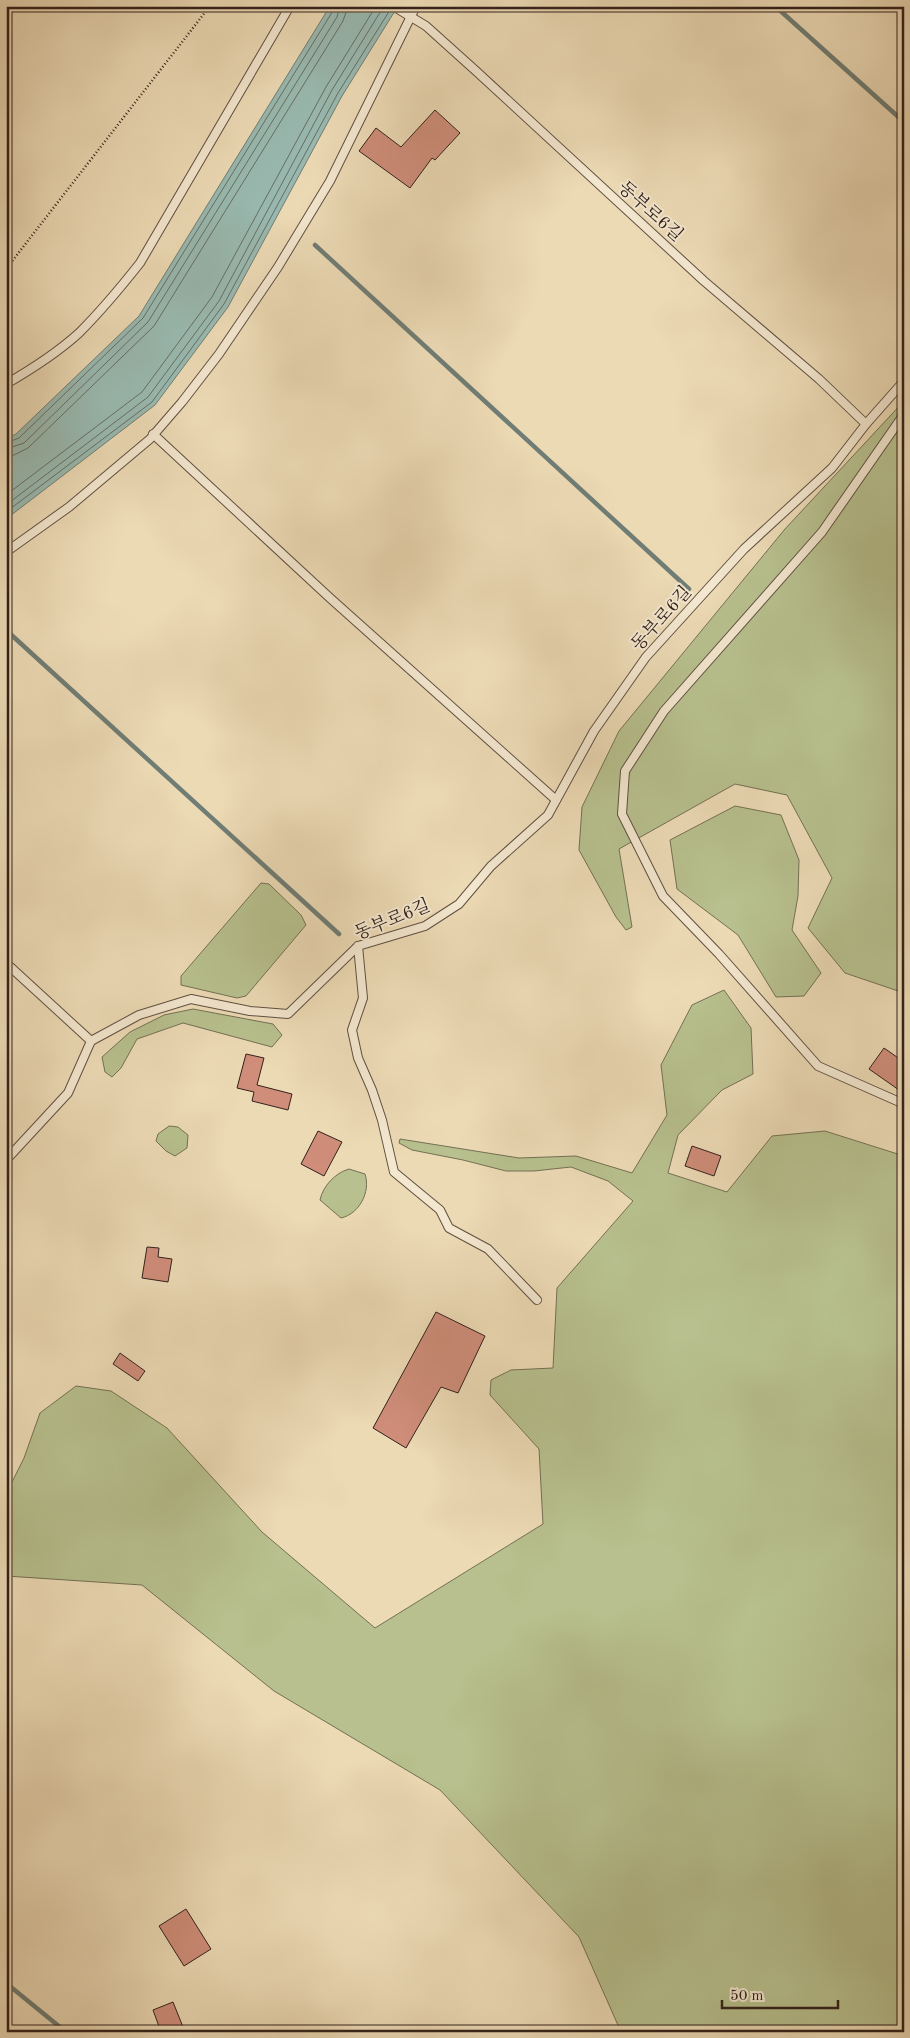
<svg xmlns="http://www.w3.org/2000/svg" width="910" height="2038" font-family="'Old Standard TT','Noto Serif KR',serif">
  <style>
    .green { fill: #b7c08e; stroke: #747054 }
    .water { fill: #99bab1; stroke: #707d75 }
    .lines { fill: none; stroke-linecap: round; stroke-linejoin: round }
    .shore { stroke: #666e66; stroke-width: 1 }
    .stream { stroke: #707d75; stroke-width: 4.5 }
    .building { fill: #cf8d7a; stroke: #32211b }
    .service-casing { stroke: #604f42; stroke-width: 10 }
    .path { stroke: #32211b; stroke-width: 2.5; stroke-dasharray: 1 2.5; stroke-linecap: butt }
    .service { stroke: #f3e7cf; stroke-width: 8 }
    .labels { text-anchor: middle; stroke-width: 4; stroke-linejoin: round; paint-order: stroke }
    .street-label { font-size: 18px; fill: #32211b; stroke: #f3e7cf }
  </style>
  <rect width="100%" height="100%" fill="#ecdab5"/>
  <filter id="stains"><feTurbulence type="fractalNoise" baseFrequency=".004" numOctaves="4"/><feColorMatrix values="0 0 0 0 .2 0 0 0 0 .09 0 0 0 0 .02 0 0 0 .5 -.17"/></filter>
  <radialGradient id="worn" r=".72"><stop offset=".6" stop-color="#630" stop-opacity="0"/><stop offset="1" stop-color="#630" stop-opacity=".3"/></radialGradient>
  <!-- green -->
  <g class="green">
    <path d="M904,401V993L845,973L808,928L832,878L787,795L735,784L619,849L632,927L626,930L616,917L579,850L582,807L619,731L785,529Z"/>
    <path d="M735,806L781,815L799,860L798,896L792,930L821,973L804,996L776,997L738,935L677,889L670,840Z"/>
    <path d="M261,883L269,884L301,915L306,925L246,996L237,998L181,985V976Z"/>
    <path d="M724,990L751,1028L753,1074L722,1090L678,1135L668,1173L727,1192L772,1136L825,1131L904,1156V2032H621L579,1937L440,1790L274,1691L142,1585L6,1576V1494L24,1458L40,1413L76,1386L111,1391L167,1428L262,1532L375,1628L543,1524L539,1449L490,1395L491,1380L511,1370L553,1368L557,1288L633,1201L608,1181L571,1167L534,1171H506L463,1160L412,1150L399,1143L400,1139L519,1158L576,1156L632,1173L667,1115L661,1065L692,1005Z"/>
    <path d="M193,1009L273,1024L282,1035L272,1047L183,1023L137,1039L121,1068L112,1077L105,1072L102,1057L130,1032L164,1015Z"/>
    <path d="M169,1126L178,1127L188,1135L187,1148L175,1156L166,1151L156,1141L158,1134Z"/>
    <path d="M349,1169L365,1174C371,1192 359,1214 341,1218L320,1200C323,1186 335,1173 349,1169Z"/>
  </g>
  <!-- water -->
  <path class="water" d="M330,6H398L342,96L228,307L155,405L6,519V439L16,434L139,316Z"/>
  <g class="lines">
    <!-- shore -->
    <g class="shore">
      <path d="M6,443L19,438L143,318L331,14L334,6"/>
      <path d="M6,449L24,443L148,322L337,17L340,6"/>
      <path d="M6,457L14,455L28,448L154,326L343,21L348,6"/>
      <path d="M6,495L142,392L212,297L326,87L376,6"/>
      <path d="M6,505L148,397L219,301L332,90L384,6"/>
      <path d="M6,512L152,402L224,304L338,93L390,10"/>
    </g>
    <!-- stream -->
    <g class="stream">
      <path d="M775,6L904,122"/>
      <path d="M315,245L689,589"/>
      <path d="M6,630L339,934"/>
      <path d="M6,1983L66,2032"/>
    </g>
  </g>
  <!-- building -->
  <g class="building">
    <path d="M435,110L460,133L435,160L432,158L410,188L359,151L376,128L401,147Z"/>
    <path d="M884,1048L904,1062V1084L899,1090L869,1069Z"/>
    <path d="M246,1054L264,1058L257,1085L292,1094L288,1110L252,1101L254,1092L237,1088Z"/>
    <path d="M318,1131L342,1142L324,1176L301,1164Z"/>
    <path d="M692,1146L721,1156L714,1176L685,1166Z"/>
    <path d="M147,1247L159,1248L158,1257L172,1259L168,1282L142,1278Z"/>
    <path d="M436,1312L485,1336L458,1393L441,1387L406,1448L373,1428Z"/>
    <path d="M120,1353L145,1371L138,1381L113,1364Z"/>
    <path d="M186,1909L211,1949L184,1966L159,1926Z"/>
    <path d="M173,2002L185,2032H161L153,2010Z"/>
  </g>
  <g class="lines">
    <defs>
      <g id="service">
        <path d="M6,384C32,369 57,353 79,333C101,311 121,287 140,263L290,6"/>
        <path d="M904,414L822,532L664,711L625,771L622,814L663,896L719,954L818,1066L904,1104"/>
        <path d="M866,424L904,381"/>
        <path d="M153,434L330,598L556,800"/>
        <path d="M6,552L69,507L150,439L182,402L219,354L278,267L330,181L416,6"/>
        <path d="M358,946L363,998L352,1030L358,1058L372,1090L382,1120L394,1172L440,1210L449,1228L488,1249L537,1300"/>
        <path d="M6,963L91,1041"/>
        <path d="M6,1160L68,1093L91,1041L139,1015L191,999L250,1011L288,1014L358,946L425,926L459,904L491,866L548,815L594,731L646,657L744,549L832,468L866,424L819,379L704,281L476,71L426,26L393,6"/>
      </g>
    </defs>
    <!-- service casing -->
    <use href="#service" class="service-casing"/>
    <!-- path -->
    <path class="path" d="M6,269L210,6"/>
    <!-- service -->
    <use href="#service" class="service"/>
  </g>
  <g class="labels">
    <!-- street labels -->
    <g class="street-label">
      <text transform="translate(651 211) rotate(42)" y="6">동부로6길</text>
      <text transform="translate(661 618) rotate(-48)" y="6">동부로6길</text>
      <text transform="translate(392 919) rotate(-22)" y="6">동부로6길</text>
    </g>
  </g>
  <!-- margin -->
  <rect width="910" height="2038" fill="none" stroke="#ecdab5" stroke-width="25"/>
  <rect x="8" y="8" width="895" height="2023" fill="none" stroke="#32211b" stroke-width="2.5"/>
  <rect x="12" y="12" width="885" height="2013" fill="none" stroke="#32211b"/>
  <!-- scale -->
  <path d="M722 2000v8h116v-8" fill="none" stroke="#32211b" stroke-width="2.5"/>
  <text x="730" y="2000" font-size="15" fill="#32211b" stroke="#f3e7cf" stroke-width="4" paint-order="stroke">50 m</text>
  <rect width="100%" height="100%" filter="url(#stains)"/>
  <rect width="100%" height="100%" fill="url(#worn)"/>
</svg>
